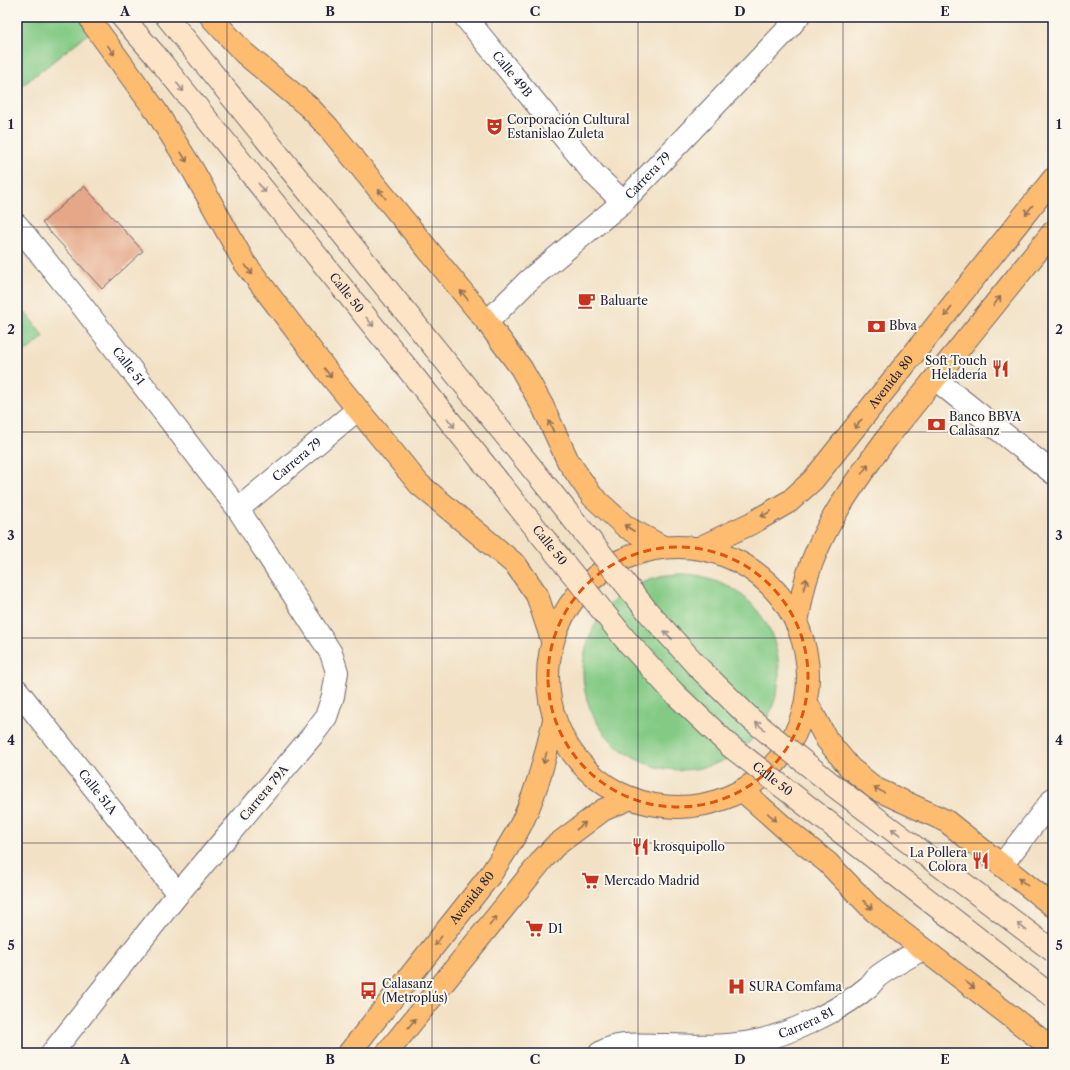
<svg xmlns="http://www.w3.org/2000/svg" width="1070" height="1070" font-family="'Libre Caslon Text',serif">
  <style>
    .green { fill: #84ca85; stroke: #537660 }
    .building { fill: #e5a788 }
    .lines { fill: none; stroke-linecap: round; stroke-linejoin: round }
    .street-casing { stroke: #6b656b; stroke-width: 24 }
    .secondary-casing { stroke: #6b656b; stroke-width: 24 }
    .primary-casing { stroke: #6b656b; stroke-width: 24 }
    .street { stroke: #fff; stroke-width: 22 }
    .secondary { stroke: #fee4c6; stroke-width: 22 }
    .primary { stroke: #fdbc70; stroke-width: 22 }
    .secondary-bridge-casing { stroke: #6b656b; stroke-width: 24; stroke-linecap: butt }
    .secondary-bridge { stroke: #fee4c6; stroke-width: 22 }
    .oneway { stroke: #906f56 }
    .oneway2 { stroke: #9b8d87 }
    .marked { fill: none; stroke: #de560e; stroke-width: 3; stroke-dasharray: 8 5; stroke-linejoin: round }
    .grid { fill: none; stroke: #22223b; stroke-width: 1; stroke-opacity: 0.55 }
    .labels { text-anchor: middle; stroke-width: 4; stroke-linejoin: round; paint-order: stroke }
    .street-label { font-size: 12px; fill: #22223b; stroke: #fbf7ec }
    .poi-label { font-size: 12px; fill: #22223b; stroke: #fbf7ec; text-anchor: start }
    .neatline { fill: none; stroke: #22223b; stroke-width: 1.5 }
    .grid-label { font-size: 13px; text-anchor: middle; font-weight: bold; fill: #22223b }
  </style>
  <rect width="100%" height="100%" fill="#fbf7ec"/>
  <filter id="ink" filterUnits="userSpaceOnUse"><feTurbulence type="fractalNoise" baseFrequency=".025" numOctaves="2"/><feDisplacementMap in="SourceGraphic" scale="8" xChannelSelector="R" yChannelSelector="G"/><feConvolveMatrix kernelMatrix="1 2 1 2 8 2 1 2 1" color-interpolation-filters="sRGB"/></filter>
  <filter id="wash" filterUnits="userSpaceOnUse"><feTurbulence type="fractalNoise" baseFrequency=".012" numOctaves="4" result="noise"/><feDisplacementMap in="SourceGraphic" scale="16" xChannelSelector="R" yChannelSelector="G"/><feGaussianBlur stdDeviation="0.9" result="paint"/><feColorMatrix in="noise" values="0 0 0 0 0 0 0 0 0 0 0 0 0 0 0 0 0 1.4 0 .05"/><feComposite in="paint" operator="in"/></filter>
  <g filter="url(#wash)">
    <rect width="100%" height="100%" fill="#f2e1c5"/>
    <!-- green -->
    <g class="green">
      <path d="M22,17H109L17,90V21Z"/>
      <path d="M26,313L44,337L17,358V319Z"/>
      <circle cx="681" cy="672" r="98"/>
    </g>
    <g id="blocks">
      <!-- building -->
      <path class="building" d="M84,186L143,251L102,289L42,223Z"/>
    </g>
  </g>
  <g filter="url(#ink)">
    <use href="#blocks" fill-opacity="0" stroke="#6b656b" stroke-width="1"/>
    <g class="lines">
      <defs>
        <g id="street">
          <path id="s1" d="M465,17L594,174L623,202"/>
          <path id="s2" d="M17,225L83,307L238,509L331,653L337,672L333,696L326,717L312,736L178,894L52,1053"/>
          <path id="s3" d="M487,322L528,281L623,202L787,30L798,17"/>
          <path d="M935,379L1053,473"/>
          <path id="s4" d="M238,509L357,410"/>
          <path id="s5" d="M17,690L178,894"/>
          <path d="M1002,865L1053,799"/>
          <path id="s6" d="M600,1053C619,1041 643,1045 665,1045C695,1046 727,1047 756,1041C791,1034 841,1010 868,987C871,985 873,981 876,978C887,968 908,958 922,949"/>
        </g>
        <g id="secondary">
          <path d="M122,17L156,56"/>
          <path d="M167,17L180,33"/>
        </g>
        <g id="primary">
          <path d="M90,17L93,24L156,111L194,172L244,262L333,379L419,484L516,565L537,595L552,640"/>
          <path d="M211,17L244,53L309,107L328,127L487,322L521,368L543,407L568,461L592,496L626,527L663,547"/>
          <circle cx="678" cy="677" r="130"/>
          <path id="s7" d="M699,548L752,523L790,501L813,480L1053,179"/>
          <path d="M797,622C800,608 802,593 806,580C821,528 856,480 887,438L1053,232"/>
          <path d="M807,703L827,740L850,768L876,789L946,821L1053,906"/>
          <path d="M743,791L787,830L828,863L874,911L1053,1049"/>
          <path id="s8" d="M349,1053L491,874C502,856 515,838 524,818C538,787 546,754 554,720"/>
          <path d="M387,1053L543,859L555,846L603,810L631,798"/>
        </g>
      </defs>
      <!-- street casing -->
      <use href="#street" class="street-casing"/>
      <!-- secondary casing -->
      <use href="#secondary" class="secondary-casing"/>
      <!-- primary casing -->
      <use href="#primary" class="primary-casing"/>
      <!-- street -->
      <use href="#street" class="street"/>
      <!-- secondary -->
      <use href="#secondary" class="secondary"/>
      <!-- primary -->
      <use href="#primary" class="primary"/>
      <defs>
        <g id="secondary-bridge">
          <path d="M180,33L649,613L698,667L752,720L834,786L1053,951"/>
          <path id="s9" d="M156,56L625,639L674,693L730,746L1053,997"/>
        </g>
      </defs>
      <!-- secondary-bridge casing -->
      <use href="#secondary-bridge" class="secondary-bridge-casing"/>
      <!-- secondary-bridge -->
      <use href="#secondary-bridge" class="secondary-bridge"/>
    </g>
    <!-- one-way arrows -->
    <defs><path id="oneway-shaft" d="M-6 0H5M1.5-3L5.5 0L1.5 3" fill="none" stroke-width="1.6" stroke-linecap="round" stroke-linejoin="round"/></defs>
    <g class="oneway">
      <use href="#oneway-shaft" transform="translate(111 50) rotate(54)"/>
      <use href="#oneway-shaft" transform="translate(184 157) rotate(58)"/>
      <use href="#oneway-shaft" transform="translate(382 194) rotate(-129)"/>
      <use href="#oneway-shaft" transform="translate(1029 210) rotate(128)"/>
      <use href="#oneway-shaft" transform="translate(249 270) rotate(53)"/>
      <use href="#oneway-shaft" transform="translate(464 295) rotate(-130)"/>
      <use href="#oneway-shaft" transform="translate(997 301) rotate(-51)"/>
      <use href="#oneway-shaft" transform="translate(948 312) rotate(128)"/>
      <use href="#oneway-shaft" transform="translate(328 373) rotate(53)"/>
      <use href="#oneway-shaft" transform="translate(858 424) rotate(129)"/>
      <use href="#oneway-shaft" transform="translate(551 426) rotate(-114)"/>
      <use href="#oneway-shaft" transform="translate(865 469) rotate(-54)"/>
      <use href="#oneway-shaft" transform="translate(766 514) rotate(150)"/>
      <use href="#oneway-shaft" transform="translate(629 528) rotate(-147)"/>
      <use href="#oneway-shaft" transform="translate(805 584) rotate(-76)"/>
      <use href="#oneway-shaft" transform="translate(545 758) rotate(106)"/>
      <use href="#oneway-shaft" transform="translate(879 790) rotate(-151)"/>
      <use href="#oneway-shaft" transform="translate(772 817) rotate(42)"/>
      <use href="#oneway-shaft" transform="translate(581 826) rotate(-38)"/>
      <use href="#oneway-shaft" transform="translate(1023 882) rotate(-141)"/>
      <use href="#oneway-shaft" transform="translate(868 905) rotate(46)"/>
      <use href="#oneway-shaft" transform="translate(493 921) rotate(-51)"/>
      <use href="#oneway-shaft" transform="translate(438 941) rotate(128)"/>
      <use href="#oneway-shaft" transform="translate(970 985) rotate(37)"/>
      <use href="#oneway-shaft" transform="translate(412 1023) rotate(-51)"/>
    </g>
    <g class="oneway2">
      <use href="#oneway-shaft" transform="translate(180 87) rotate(51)"/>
      <use href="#oneway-shaft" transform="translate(262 188) rotate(51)"/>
      <use href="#oneway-shaft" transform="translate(370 322) rotate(51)"/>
      <use href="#oneway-shaft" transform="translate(451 423) rotate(51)"/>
      <use href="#oneway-shaft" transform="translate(668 635) rotate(-133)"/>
      <use href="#oneway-shaft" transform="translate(760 726) rotate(-141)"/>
      <use href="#oneway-shaft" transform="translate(896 832) rotate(-143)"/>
      <use href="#oneway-shaft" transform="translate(1022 927) rotate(-143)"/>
    </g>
  </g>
  <!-- marked area -->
  <path class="marked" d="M548 677a130 130 0 1 1 260 0a130 130 0 1 1-260 0Z"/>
  <!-- grid -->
  <path class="grid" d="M227,17V1053M432,17V1053M638,17V1053M843,17V1053M17,227H1053M17,432H1053M17,638H1053M17,843H1053"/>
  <!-- icons -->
  <defs>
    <symbol id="theatre-bare" viewBox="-9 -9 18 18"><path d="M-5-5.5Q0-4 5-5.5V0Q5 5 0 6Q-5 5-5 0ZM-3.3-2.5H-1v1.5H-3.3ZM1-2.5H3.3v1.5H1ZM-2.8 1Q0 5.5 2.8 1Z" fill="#c8321e" stroke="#fbf7ec" stroke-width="2.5" paint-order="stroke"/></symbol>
    <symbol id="cafe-bare" viewBox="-9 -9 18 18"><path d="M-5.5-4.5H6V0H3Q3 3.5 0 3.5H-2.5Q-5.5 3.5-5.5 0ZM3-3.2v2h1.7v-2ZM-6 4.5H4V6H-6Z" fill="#c8321e" stroke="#fbf7ec" stroke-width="2.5" paint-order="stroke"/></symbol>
    <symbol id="bank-bare" viewBox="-9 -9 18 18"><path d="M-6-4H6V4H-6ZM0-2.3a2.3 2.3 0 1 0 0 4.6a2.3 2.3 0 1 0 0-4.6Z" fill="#c8321e" stroke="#fbf7ec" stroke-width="2.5" paint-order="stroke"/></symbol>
    <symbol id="restaurant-bare" viewBox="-9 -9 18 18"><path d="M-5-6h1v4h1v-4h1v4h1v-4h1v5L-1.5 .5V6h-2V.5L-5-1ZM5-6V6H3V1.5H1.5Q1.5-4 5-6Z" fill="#c8321e" stroke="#fbf7ec" stroke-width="2.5" paint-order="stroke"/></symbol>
    <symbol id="supermarket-bare" viewBox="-9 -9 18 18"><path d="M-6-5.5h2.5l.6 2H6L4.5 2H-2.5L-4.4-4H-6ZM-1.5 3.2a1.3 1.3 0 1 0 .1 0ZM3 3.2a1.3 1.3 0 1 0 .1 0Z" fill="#c8321e" stroke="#fbf7ec" stroke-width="2.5" paint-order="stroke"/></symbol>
    <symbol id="hospital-bare" viewBox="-9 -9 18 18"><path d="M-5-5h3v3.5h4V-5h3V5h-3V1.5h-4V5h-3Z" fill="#c8321e" stroke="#fbf7ec" stroke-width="2.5" paint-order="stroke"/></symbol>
    <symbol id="bus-bare" viewBox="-9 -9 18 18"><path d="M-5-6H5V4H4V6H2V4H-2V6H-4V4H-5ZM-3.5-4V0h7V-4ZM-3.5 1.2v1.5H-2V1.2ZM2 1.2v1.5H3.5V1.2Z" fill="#c8321e" stroke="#fbf7ec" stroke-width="2.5" paint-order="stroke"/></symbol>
  </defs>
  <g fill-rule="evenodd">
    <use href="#theatre-bare" x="482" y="114" width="25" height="25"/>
    <use href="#cafe-bare" x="574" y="288" width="25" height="25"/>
    <use href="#bank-bare" x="864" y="314" width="25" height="25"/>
    <use href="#restaurant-bare" x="988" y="356" width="25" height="25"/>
    <use href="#bank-bare" x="924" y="412" width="25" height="25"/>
    <use href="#restaurant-bare" x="628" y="834" width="25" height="25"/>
    <use href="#restaurant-bare" x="968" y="848" width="25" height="25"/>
    <use href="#supermarket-bare" x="578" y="868" width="25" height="25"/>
    <use href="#supermarket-bare" x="522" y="916" width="25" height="25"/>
    <use href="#hospital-bare" x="724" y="974" width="25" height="25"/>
    <use href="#bus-bare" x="356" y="978" width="25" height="25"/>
  </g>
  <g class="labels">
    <!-- street labels -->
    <g class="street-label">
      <text dy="4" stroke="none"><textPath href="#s1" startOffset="74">Calle 49B</textPath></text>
      <text dy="4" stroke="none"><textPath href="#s3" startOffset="218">Carrera 79</textPath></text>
      <text dy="4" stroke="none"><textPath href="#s9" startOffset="304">Calle 50</textPath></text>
      <text dy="4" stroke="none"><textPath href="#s2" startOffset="180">Calle 51</textPath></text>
      <text dy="4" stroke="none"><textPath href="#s7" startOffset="259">Avenida 80</textPath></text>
      <text dy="4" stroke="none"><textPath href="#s4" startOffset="77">Carrera 79</textPath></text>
      <text dy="4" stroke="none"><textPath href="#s9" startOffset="628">Calle 50</textPath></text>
      <text dy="4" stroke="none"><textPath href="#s9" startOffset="952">Calle 50</textPath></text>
      <text dy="4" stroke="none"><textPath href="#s5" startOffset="130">Calle 51A</textPath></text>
      <text transform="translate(264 793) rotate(-50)" y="4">Carrera 79A</text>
      <text dy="4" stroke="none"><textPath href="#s8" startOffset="198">Avenida 80</textPath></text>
      <text dy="4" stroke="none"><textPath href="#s6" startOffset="211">Carrera 81</textPath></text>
    </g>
    <!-- poi labels -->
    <g class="poi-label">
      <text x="507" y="124">Corporación Cultural<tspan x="507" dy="14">Estanislao Zuleta</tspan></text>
      <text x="600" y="305">Baluarte</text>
      <text x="889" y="330">Bbva</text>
      <text x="987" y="365" text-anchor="end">Soft Touch<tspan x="987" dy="14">Heladería</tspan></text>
      <text x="949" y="421">Banco BBVA<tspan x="949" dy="14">Calasanz</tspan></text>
      <text x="653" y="851">krosquipollo</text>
      <text x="967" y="857" text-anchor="end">La Pollera<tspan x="967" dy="14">Colora</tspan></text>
      <text x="604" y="885">Mercado Madrid</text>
      <text x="548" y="933">D1</text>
      <text x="382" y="988">Calasanz<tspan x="382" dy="14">(Metroplús)</tspan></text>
      <text x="749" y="991">SURA Comfama</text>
    </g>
  </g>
  <!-- margin -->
  <rect width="1070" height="1070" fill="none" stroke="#fbf7ec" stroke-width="44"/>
  <rect x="22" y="22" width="1026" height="1026" class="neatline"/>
  <g class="grid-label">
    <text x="125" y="16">A</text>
    <text x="330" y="16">B</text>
    <text x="535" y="16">C</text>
    <text x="740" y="16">D</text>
    <text x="945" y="16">E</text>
    <text x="11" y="129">1</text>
    <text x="1059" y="129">1</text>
    <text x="11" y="334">2</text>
    <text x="1059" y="334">2</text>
    <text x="11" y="540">3</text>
    <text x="1059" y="540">3</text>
    <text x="11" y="745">4</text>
    <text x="1059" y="745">4</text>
    <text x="11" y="950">5</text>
    <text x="1059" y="950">5</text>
    <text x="125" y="1064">A</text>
    <text x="330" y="1064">B</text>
    <text x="535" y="1064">C</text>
    <text x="740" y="1064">D</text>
    <text x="945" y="1064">E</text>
  </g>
</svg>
